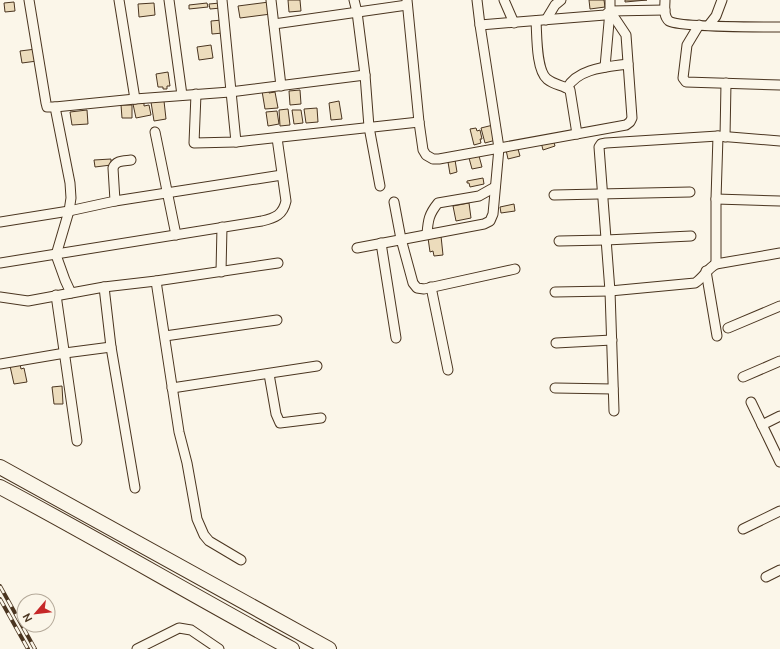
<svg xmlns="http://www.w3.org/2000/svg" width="780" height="649" font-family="Ubuntu,sans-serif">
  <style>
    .building { fill: #ecdcbc; stroke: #4a3520 }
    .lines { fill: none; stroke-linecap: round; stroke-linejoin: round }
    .minor-casing { stroke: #4a3520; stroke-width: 11 }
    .highway-casing { stroke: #4a3520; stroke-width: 16 }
    .minor { stroke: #fbf6e9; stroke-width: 9 }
    .highway { stroke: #fbf6e9; stroke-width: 14 }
    .rail-casing { stroke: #4a3520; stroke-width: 4 }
    .rail { stroke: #fbf6e9; stroke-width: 2.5; stroke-dasharray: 8; stroke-linecap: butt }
  </style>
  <rect width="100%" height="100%" fill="#fbf6e9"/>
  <!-- building -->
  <g class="building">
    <path d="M288,0H300L301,11L289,12Z"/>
    <path d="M589,0H604L605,7L590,9Z"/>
    <path d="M625,0H647L625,2Z"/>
    <path d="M14,2L15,11L5,12L4,3Z"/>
    <path d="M269,2L271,14L240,18L238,6Z"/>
    <path d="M154,3L155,15L139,17L138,4Z"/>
    <path d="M207,3L208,7L189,9V5Z"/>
    <path d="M220,3L221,8L210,9L209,4Z"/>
    <path d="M222,20L223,33L212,34L211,21Z"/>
    <path d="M211,45L213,58L199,60L197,47Z"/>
    <path d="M36,49L37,61L22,63L20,51Z"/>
    <path d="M168,72L170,86H167V89H163V87H158L156,74Z"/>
    <path d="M269,90V93L275,92L278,108L265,109L262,91Z"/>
    <path d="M300,90L301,104L290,105L289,91Z"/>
    <path d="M164,101L166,119L154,121L151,102Z"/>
    <path d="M339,101L342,119L331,120L329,103Z"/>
    <path d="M144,103V106L149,105L151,115L136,118L133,104Z"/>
    <path d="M121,105H132V118H122Z"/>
    <path d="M317,108L318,122L306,123L304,109Z"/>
    <path d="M288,109L290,125L280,126L279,110Z"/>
    <path d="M87,110L88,124L72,125L70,112Z"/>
    <path d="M292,110H301L303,123L294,124Z"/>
    <path d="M277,111L279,124L268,126L266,112Z"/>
    <path d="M493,125L496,140L485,143L481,128Z"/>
    <path d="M476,128L477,131L480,130L482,139H480L481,143L474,145L470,129Z"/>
    <path d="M553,139L555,146L543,150L541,142Z"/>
    <path d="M518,149L520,156L508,159L506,150Z"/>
    <path d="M479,156L482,167L472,169L469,158Z"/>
    <path d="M111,159V165L95,167L94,160Z"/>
    <path d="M455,160L457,172L450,174L448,162Z"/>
    <path d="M483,178L484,184L470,187L469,183H467V181Z"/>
    <path d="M469,203L471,218L456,221L453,206Z"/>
    <path d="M514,204L515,211L501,213L500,207Z"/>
    <path d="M441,236L443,255L434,256L433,251L430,252L428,238Z"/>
    <path d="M20,364L21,369L24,368L27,382L14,384L10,366Z"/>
    <path d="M62,386L63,404H54L52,387Z"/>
  </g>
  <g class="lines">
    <defs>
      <g id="minor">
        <path d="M29,0L46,103L47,107H55L70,183L71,198L69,211L56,255L65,280L71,293"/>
        <path d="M119,0L135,99"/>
        <path d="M169,0L182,95"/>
        <path d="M222,0L236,142"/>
        <path d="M271,0L281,86"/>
        <path d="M354,0L357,12L365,75L369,127L380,186"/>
        <path d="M407,0L419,122L423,150L426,155L433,159H439L626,125L630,122L632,118L626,35L610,11"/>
        <path d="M504,0L514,23"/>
        <path d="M665,0C665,7 663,16 669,21C677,27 764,27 780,27"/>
        <path d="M610,11L665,10"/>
        <path d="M546,20L555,5L561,0"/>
        <path d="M536,21C537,35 536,70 547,79C554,85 563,85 570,90L577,134"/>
        <path d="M274,24L407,5"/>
        <path d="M480,25L605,15L610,11V0"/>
        <path d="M699,25L687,45L683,78L686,82L780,85"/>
        <path d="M709,25L716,16L722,0"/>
        <path d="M605,67L610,11"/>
        <path d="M567,88C578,68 607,67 628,64"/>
        <path d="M196,94L194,143L236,142L419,122"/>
        <path d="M55,107L135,99L230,92L365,75"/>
        <path d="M155,132L176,235"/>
        <path d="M725,137L726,83"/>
        <path d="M554,195L690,192"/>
        <path d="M716,199L780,201"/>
        <path d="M115,201L282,175"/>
        <path d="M394,202L401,239L413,283L417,288L424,289L515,269"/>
        <path d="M0,222L69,211L115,201L113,168C116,160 124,161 131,160"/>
        <path d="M427,234C428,220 429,214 438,203L479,196L495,187"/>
        <path d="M559,241L606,240L691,236"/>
        <path d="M381,243L396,338"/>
        <path d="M357,248L484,224L490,221L493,214L499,148L480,25L477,0"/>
        <path d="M0,263L262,221C275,218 283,215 286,201L277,138"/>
        <path d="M716,264V199L718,136"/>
        <path d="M706,271L717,336"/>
        <path d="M221,272L222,227"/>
        <path d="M156,281L179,432L187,463L197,519L204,535L209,541L241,560"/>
        <path d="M104,287L111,347L135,488"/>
        <path d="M431,287L448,370"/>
        <path d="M555,292L610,291L695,283C703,278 707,269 716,264L780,253"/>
        <path d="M56,295L77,441"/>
        <path d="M0,297L28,301L104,287L156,281L278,263"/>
        <path d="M728,328L780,306"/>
        <path d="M165,336L277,320"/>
        <path d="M556,343L612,340"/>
        <path d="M0,364L65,353L111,347"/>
        <path d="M269,374L276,414L280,423L321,418"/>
        <path d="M743,377L780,361"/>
        <path d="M172,388L317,366"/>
        <path d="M555,388L613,389"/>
        <path d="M751,402L780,462"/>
        <path d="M614,411L610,291L599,147L601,144L606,143L718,136L780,141"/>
        <path d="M762,425L780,416"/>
        <path d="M743,529L780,511"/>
        <path d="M766,577L780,570"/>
        <path d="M137,649L179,628L191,630L219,649"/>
      </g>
      <g id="highway">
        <path d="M0,467L329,649"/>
        <path d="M0,487C98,539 194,596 292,649"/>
      </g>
    </defs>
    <!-- minor casing -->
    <use href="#minor" class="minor-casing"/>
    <!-- highway casing -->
    <use href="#highway" class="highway-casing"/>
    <!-- minor -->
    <use href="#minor" class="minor"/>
    <!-- highway -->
    <use href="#highway" class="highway"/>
    <defs>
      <g id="rail">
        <path d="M0,586L35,649"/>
        <path d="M0,599L28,649"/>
      </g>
    </defs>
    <!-- rail casing -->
    <use href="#rail" class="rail-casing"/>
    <!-- rail -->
    <use href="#rail" class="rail"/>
  </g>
  <!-- north arrow -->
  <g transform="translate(36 613) rotate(242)"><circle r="19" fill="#fbf6e9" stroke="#b4a999"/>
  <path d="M0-3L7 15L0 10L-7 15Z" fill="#c62828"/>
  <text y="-6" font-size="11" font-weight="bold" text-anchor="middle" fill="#4a3520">N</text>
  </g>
</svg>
